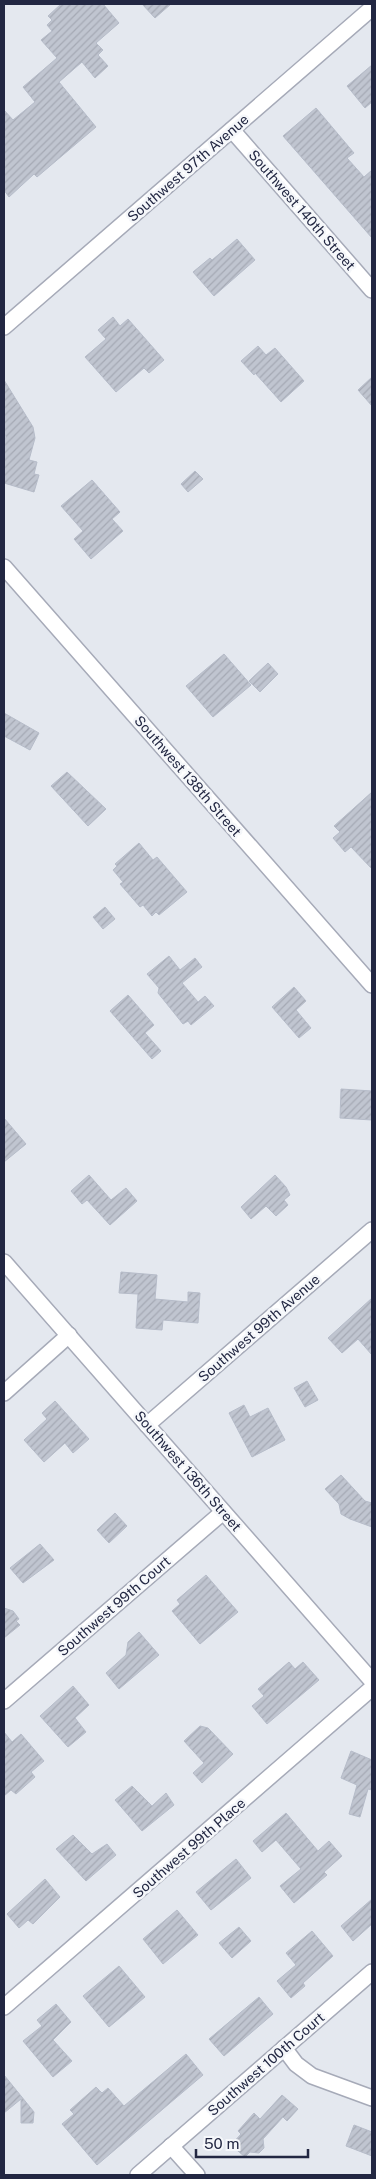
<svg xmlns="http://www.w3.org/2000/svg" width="376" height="2179" font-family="'Public Sans',sans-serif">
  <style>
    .building { fill: url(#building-hatch); stroke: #b6bcc9 }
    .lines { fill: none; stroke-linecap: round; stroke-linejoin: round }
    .minor-casing { stroke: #a6aab8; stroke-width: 18 }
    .minor { stroke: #fff; stroke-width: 15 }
    .labels { text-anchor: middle; stroke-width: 5; stroke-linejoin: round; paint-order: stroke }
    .street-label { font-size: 14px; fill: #222742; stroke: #f5f7fa }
  </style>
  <defs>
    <pattern id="building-hatch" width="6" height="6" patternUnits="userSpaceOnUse" patternTransform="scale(1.25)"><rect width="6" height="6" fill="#c0c5d0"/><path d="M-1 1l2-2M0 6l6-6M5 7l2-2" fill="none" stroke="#a5a9b4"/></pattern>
  </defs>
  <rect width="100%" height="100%" fill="#e4e8ef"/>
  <!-- building -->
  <g class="building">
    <path d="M61,4H103L119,23L96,43L103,50L98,55L108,66L95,78L82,62L59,82L96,127L37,177L34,174L9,197L4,190V110L13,120L35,102L23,87L57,58L41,40L52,31L47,25L52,20L48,16Z"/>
    <path d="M142,4H171L155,18Z"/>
    <path d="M372,65V102L365,108L347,86Z"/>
    <path d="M316,108L354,153L347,158L364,177L372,170V238L283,136Z"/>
    <path d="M237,239L255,260L214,296L193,272L210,258L212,260Z"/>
    <path d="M113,317L120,326L128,319L164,360L149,373L144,368L116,392L85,357L106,339L98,330Z"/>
    <path d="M258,346L266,355L275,348L304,381L281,402L255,373L254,375L241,361Z"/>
    <path d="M372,377V406L358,390Z"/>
    <path d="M4,380L33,427L35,438L29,460L37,462L34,474L39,475L34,492L4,483V441L6,437L4,433Z"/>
    <path d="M195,471L203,479L188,492L181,484Z"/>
    <path d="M92,480L120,512L112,519L123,531L91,559L74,539L83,531L61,506Z"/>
    <path d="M224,654L251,685L213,717L186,686Z"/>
    <path d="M268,663L278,674L260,692L249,681Z"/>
    <path d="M4,713L39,733L30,750L4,736Z"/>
    <path d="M67,772L106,809L88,826L51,786Z"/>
    <path d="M372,792V869L351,847L345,852L333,838L340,832L334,826Z"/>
    <path d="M139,843L153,860L157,857L187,892L159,915L156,912L152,916L143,905L140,907L120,884L123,882L113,870L117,866L115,864Z"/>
    <path d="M105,907L115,919L103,929L93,917Z"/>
    <path d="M169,956L180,970L195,958L202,967L182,983L198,1002L205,996L214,1006L191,1025L188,1021L183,1024L158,993L159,988L147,974Z"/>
    <path d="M294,987L306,1001L296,1010L311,1028L299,1038L272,1007Z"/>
    <path d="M128,995L154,1025L145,1033L161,1051L152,1059L110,1011Z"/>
    <path d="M341,1089L372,1091V1120L340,1118Z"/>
    <path d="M4,1118L26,1144L4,1162Z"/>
    <path d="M89,1175L111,1200L126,1188L137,1201L110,1225L87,1200L82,1204L71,1191Z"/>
    <path d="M275,1175L286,1187L290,1195L284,1200L288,1205L276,1216L266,1206L251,1219L241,1207Z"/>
    <path d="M121,1272L157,1275L155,1299L188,1302V1292L200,1293L198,1323L163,1320L162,1330L136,1328L138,1294L119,1293Z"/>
    <path d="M372,1298V1355L358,1339L342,1353L328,1338Z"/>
    <path d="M307,1381L318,1400L305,1407L294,1388Z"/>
    <path d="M55,1401L89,1439L73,1453L65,1443L44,1462L24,1440L47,1419L42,1413Z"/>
    <path d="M244,1405L250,1417L268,1408L285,1440L252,1457L229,1413Z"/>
    <path d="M341,1475L365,1501L372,1503V1527L350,1519L341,1514L339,1504L325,1489Z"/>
    <path d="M115,1513L127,1526L109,1543L97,1530Z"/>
    <path d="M40,1544L54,1560L23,1583L10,1568Z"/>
    <path d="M206,1575L238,1612L200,1644L172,1611L180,1604L177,1600Z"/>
    <path d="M4,1608L13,1611L19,1619L16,1621L20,1625L4,1638Z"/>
    <path d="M139,1632L159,1655L119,1689L106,1673L126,1655L128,1642Z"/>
    <path d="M289,1662L295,1669L303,1662L319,1680L267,1724L252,1706L264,1696L258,1689Z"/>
    <path d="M73,1686L89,1705L75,1718L86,1732L68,1747L40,1716Z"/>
    <path d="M200,1726L208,1728L233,1754L202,1783L193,1773L204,1763L184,1741Z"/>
    <path d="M4,1732L12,1742L21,1734L44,1761L31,1772L35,1777L16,1794L11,1790L4,1796Z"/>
    <path d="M351,1751L372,1760V1790L368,1789L360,1817L349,1814L357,1785L341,1778Z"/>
    <path d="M132,1786L152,1806L166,1793L174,1805L142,1831L115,1800Z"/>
    <path d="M286,1813L318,1851L329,1841L342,1856L324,1872L327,1875L294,1903L280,1886L301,1869L276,1840L262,1852L253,1841Z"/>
    <path d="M73,1835L92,1854L107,1844L116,1855L86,1881L56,1849Z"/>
    <path d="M236,1859L251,1878L211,1910L196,1892Z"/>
    <path d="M45,1879L60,1897L33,1924L28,1920L19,1928L7,1914Z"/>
    <path d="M372,1899V1924L353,1941L341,1926Z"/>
    <path d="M177,1910L198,1935L163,1964L143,1939Z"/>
    <path d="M239,1927L251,1941L232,1958L219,1943Z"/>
    <path d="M312,1931L333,1956L303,1983L305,1986L291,1998L277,1981L296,1965L286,1953Z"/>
    <path d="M119,1966L145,1997L109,2027L83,1996Z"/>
    <path d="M259,1997L273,2014L224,2056L209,2039Z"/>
    <path d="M56,2004L71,2022L53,2040L72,2061L53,2077L23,2041L42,2026L37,2020Z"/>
    <path d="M186,2054L203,2075L97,2165L62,2124L74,2114L70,2110L96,2087L102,2093L108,2088L124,2106Z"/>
    <path d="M4,2075L34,2112L33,2123H21V2099L4,2113Z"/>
    <path d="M282,2095L298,2109L287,2121L283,2117L263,2139L264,2148L259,2153L250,2152L245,2157L231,2145L241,2134L238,2131L254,2113L260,2119Z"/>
    <path d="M354,2125L372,2132V2156L346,2146Z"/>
  </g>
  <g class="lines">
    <defs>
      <g id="minor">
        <path d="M232,130L372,290"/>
        <path d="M4,327L372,8"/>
        <path d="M4,567L372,985"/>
        <path d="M4,1262L372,1681"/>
        <path d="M4,1393L69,1335"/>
        <path d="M147,1425L372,1230"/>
        <path d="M4,1701L223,1512"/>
        <path d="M4,2007L372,1688"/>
        <path d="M284,2048L296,2064L312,2076L372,2098"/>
        <path d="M171,2146L197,2175"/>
        <path d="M138,2175L372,1972"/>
      </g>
    </defs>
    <!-- minor casing -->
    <use href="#minor" class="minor-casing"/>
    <!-- minor -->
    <use href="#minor" class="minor"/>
  </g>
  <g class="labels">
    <!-- street labels -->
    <g class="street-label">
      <text transform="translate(188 168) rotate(-41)" y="5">Southwest 97th Avenue</text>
      <text transform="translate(302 210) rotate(49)" y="5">Southwest 140th Street</text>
      <text transform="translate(188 776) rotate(49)" y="5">Southwest 138th Street</text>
      <text transform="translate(259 1328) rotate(-41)" y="5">Southwest 99th Avenue</text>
      <text transform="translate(188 1471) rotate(49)" y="5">Southwest 136th Street</text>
      <text transform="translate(114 1606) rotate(-41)" y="5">Southwest 99th Court</text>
      <text transform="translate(189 1848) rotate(-41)" y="5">Southwest 99th Place</text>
      <text transform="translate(266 2064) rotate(-41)" y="5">Southwest 100th Court</text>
    </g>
  </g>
  <!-- border -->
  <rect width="376" height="2179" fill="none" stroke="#222742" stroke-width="10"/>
  <!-- scale -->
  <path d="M196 2149v8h112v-8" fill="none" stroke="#222742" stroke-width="2.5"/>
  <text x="204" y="2149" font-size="15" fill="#222742" stroke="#f5f7fa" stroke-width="4" paint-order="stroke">50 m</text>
</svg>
